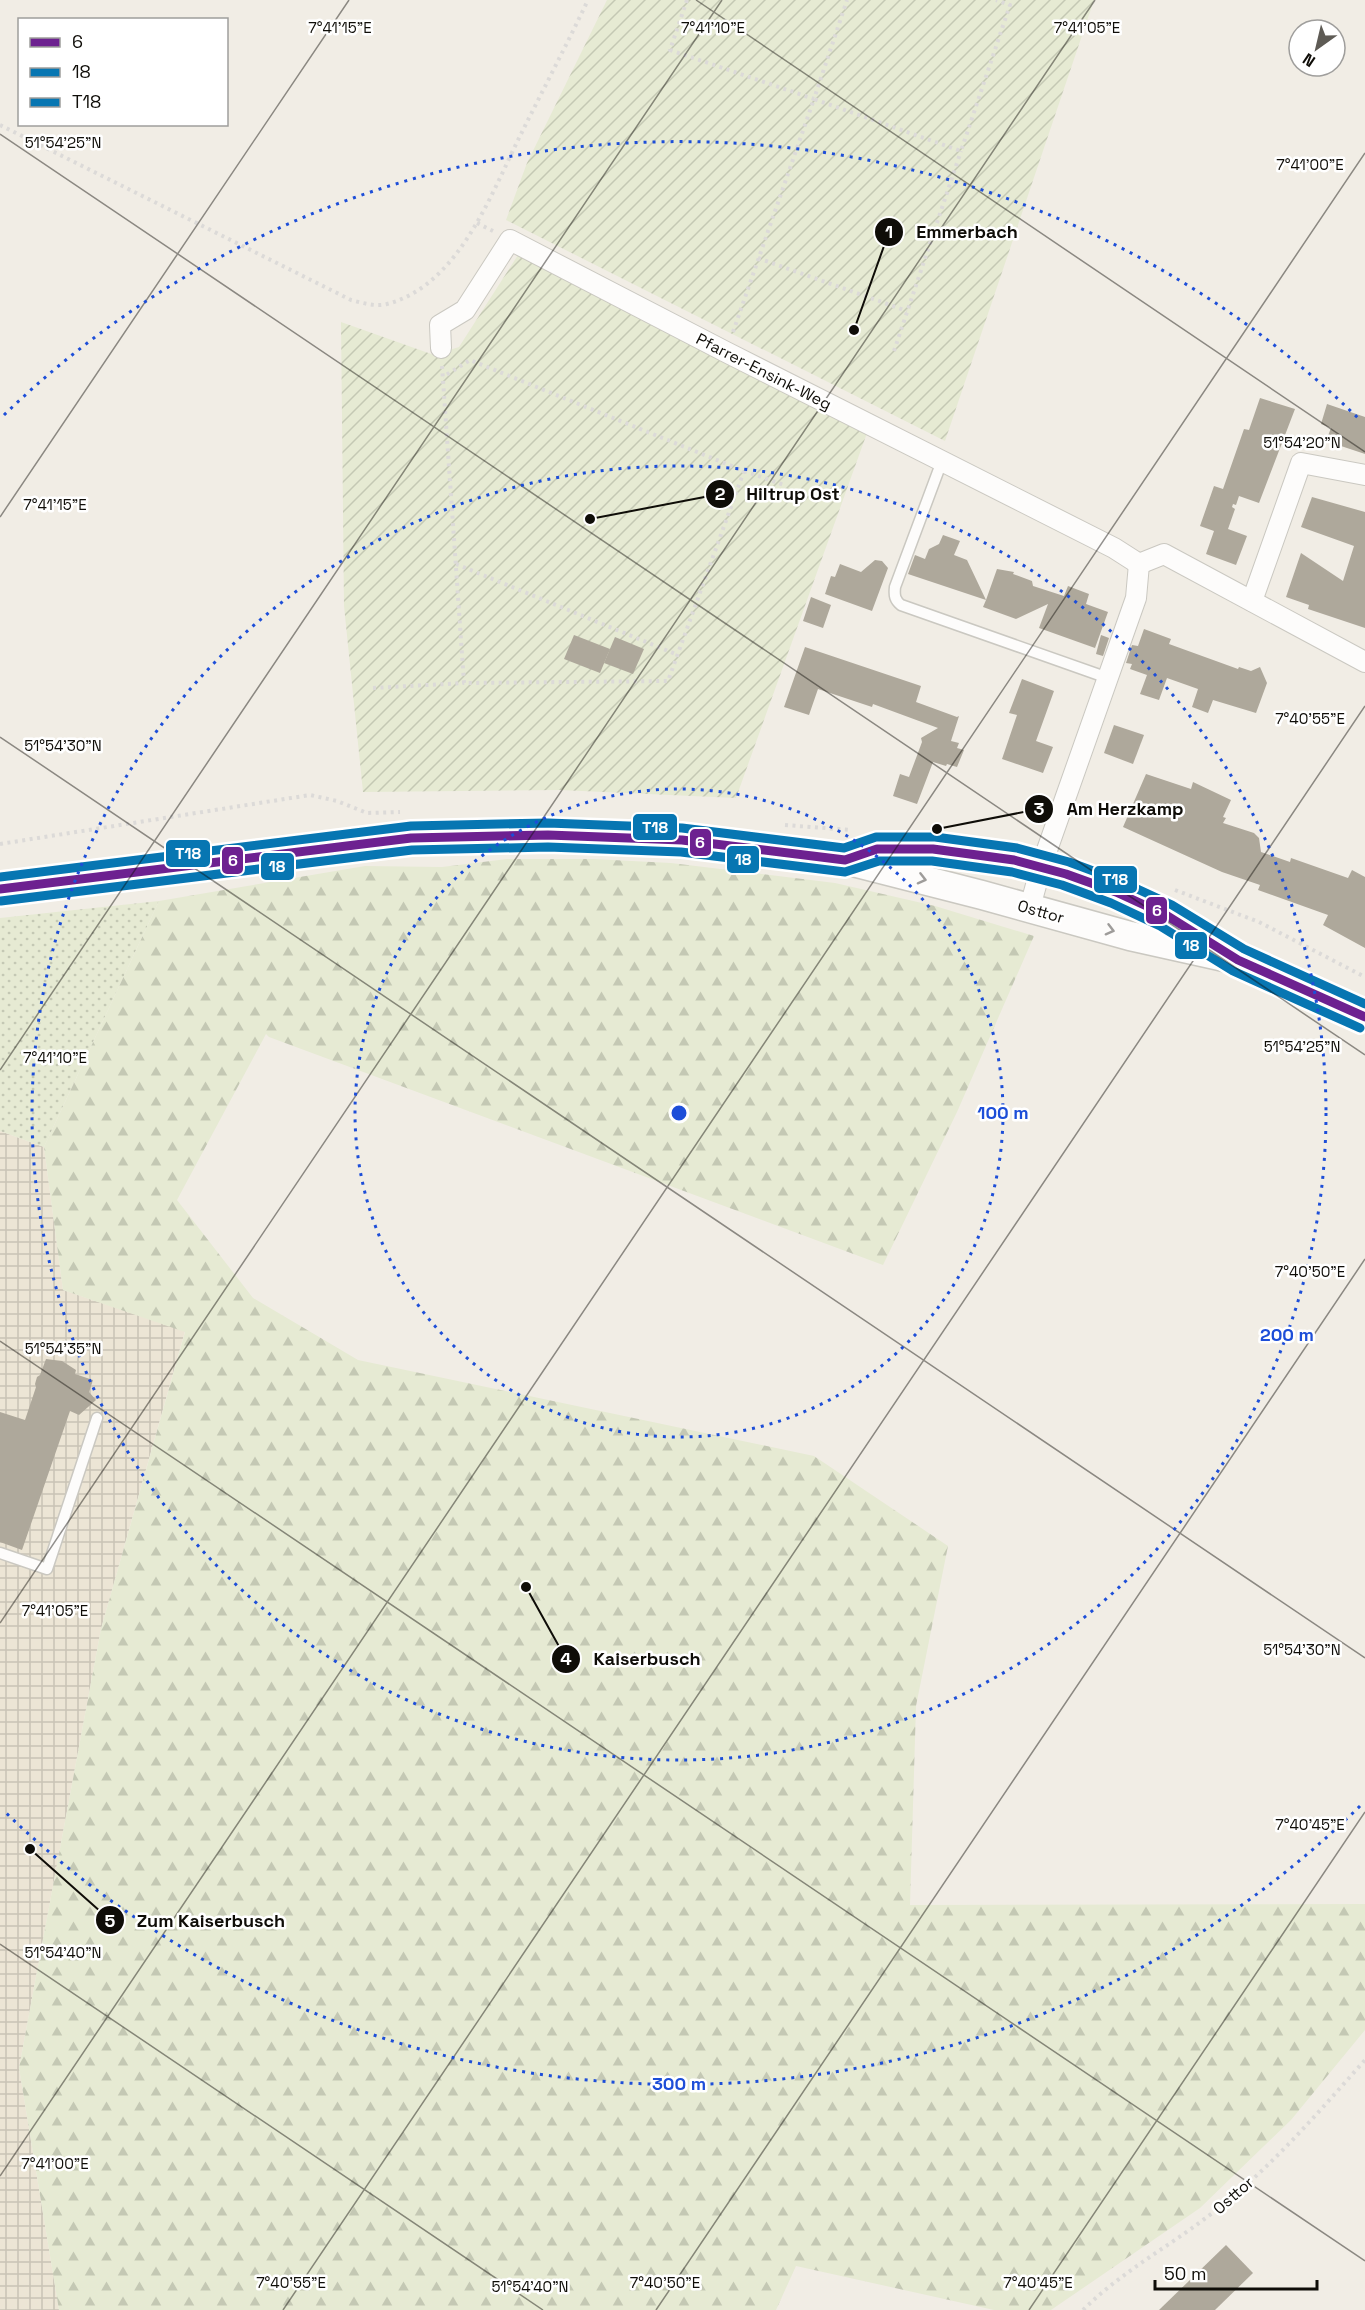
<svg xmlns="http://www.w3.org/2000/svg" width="1365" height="2310" font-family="'Space Grotesk',sans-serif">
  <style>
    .industrial { fill: url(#industrial-grid) }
    .grass { fill: url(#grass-dots) }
    .forest { fill: url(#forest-firs) }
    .garden { fill: url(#garden-furrows) }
    .building { fill: #aea89b }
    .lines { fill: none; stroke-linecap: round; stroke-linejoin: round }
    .lane-casing { stroke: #cac8c1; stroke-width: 13 }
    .street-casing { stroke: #cac8c1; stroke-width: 22 }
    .secondary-casing { stroke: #cac8c1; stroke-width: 31 }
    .path { stroke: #dcdad8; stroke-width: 4; stroke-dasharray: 3 4.5; stroke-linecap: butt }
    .lane { stroke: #fdfcfb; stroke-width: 10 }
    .street { stroke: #fdfcfb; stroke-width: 20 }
    .secondary { stroke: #fdfcfb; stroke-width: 28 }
    .bus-1-casing { stroke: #fff; stroke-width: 14 }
    .bus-2-casing { stroke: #fff; stroke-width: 14 }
    .bus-3-casing { stroke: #fff; stroke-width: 14 }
    .bus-1 { stroke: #6d2190; stroke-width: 9 }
    .bus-2 { stroke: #0776b2; stroke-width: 9 }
    .bus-3 { stroke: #0776b2; stroke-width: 9 }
    .oneway { stroke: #9e9c9a }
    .ticks { fill: none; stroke: #0f0d08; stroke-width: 1.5; stroke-opacity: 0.45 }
    .ring { fill: none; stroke: #1d4ed8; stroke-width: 3; stroke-dasharray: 3 6 }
    .labels { text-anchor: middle; stroke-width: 5; stroke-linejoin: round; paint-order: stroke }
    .street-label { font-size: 16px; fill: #0f0d08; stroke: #fff }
    .ticks-label { font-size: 15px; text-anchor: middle; fill: #0f0d08; stroke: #fff; stroke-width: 5; stroke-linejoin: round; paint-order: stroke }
    .centre { fill: #1d4ed8; stroke: #fff; stroke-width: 3 }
    .ring-label { font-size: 18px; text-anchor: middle; font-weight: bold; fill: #1d4ed8; stroke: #fff; stroke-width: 5; stroke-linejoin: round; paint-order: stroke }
    .leader { fill: none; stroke: #0f0d08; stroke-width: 2 }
    .callout-dot { fill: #0f0d08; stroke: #fff; stroke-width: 2 }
    .mark-label { font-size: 18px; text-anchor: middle; font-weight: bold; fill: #fff }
    .callout-label { font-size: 18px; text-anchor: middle; font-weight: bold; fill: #0f0d08; stroke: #fff; stroke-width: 5; stroke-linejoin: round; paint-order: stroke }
    .line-badge { stroke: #fff; stroke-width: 2 }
    .badge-label { font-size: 16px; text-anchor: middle; font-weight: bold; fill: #fff }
  </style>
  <defs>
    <pattern id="industrial-grid" width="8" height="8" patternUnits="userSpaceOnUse" patternTransform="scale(1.5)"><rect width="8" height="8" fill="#ece5d5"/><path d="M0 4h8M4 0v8" fill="none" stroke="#c9c3b5"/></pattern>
    <pattern id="grass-dots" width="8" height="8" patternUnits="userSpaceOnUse" patternTransform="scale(1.5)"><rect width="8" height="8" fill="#e6ead3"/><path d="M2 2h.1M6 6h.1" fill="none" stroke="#c4c8b4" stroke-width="1.8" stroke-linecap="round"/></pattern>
    <pattern id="forest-firs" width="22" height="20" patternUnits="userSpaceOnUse" patternTransform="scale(1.5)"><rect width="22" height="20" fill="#e6ead3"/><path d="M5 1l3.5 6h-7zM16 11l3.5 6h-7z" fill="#c4c8b4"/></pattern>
    <pattern id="garden-furrows" width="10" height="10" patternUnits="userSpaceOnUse" patternTransform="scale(1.5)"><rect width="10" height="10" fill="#e6ead3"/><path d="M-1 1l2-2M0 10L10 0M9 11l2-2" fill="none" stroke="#c4c8b4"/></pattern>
  </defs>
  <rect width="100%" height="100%" fill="#f1ede5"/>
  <!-- industrial -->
  <path class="industrial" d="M0,1131L44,1147L63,1290L185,1331L101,1629L19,2068L59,2310H0Z"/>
  <!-- grass -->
  <path class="grass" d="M159,901L44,1147L0,1131V918Z"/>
  <!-- forest -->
  <path class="forest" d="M507,859H593L671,863L835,883L935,906L1034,936L957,1112L883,1265L269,1037L266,1034L177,1200L253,1298L358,1360L814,1456L948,1546L916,1706L910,1905L1365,1904V2030L1291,2120L1200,2208L1051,2310H994L796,2266L776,2310H59L19,2068L101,1629L185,1332L63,1290L44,1147L159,901L365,866L442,867Z"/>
  <!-- garden -->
  <g class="garden">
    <path d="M607,0H1094L945,441L506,220L527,163Z"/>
    <path d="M518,255L867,433L736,798L560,790L363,792L344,606L341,322L434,355L459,347Z"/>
  </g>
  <!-- building -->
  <g class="building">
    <path d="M1260,398L1295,409L1259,503L1239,496L1236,505L1233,504L1232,507L1235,509L1228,529L1247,536L1236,565L1206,554L1214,531L1200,526L1214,486L1223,489L1244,429L1249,430Z"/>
    <path d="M1327,404L1365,417V454L1326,441L1331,428L1321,424Z"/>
    <path d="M1312,497L1365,512V628L1308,609L1309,605L1286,597L1301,553L1343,581L1354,546L1301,527Z"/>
    <path d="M943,535L960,541L954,555L967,560L986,600L997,569L1014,572L1013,574L1032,581L1033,586L1064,596L1068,586L1089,594L1086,604L1108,612L1095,648L1039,628L1048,604L1016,619L983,607L986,600L908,574L915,555L925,559L929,549L939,544Z"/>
    <path d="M875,560L882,561L888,568L872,611L825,594L831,576L835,577L840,564L861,572Z"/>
    <path d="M811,597L831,605L823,628L803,621Z"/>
    <path d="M1144,629L1171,639L1169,644L1238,669L1239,667L1251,671L1260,667L1267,683L1256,713L1213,700L1208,713L1192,707L1198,689L1167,678L1159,700L1140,694L1147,675L1130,669L1132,664L1126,663L1132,645L1138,646Z"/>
    <path d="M574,635L610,649L600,673L564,659Z"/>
    <path d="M1101,635L1109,638L1103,656L1096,654Z"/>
    <path d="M615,637L644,649L633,674L604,663Z"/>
    <path d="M805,647L921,686L916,702L957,717L959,716L951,741L959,743L957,748L964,750L957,767L947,764L946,766L933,762L917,804L893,796L900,774L909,777L922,742L921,738L938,728L873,704L872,707L818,689L809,715L784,707Z"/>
    <path d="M1022,679L1054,691L1036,741L1053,747L1043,773L1002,759L1017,715L1009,713Z"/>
    <path d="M1114,725L1144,735L1133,764L1104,753Z"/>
    <path d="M1146,774L1191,789L1193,782L1231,800L1223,817L1226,818L1223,823L1254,833L1259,838L1261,852L1290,862L1291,858L1348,878L1352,870L1365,877V948L1323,925L1328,915L1258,890L1260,885L1222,872L1123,827Z"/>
    <path d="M46,1359L62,1361L76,1370L75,1374L93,1380L89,1392L96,1400L79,1415L70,1411L22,1550L0,1542V1412L25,1420L36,1387L35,1384L37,1377L40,1375Z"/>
    <path d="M1226,2245L1253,2273L1215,2310H1159Z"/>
  </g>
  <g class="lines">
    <defs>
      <g id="lane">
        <path d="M942,461L895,587C894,596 895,600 901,605L1108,678"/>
        <path d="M0,1553L47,1569L97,1418"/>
      </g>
      <g id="street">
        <path d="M441,348L440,325L465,310L510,240L726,352L1114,548L1139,564"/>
        <path d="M1139,564L1164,554L1365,662"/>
        <path d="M1252,601L1301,463L1365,475"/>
        <path d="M1030,907L1041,867L1136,598L1139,564"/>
      </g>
      <g id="secondary">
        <path d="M845,860C855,855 867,849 879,849C962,842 1068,868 1143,904C1176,919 1205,941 1237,959C1277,981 1323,998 1365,1017"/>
        <path d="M0,889L411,838L548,835L682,840L845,860L982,895L1130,936L1238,960"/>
      </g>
    </defs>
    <!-- lane casing -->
    <use href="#lane" class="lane-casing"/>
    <!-- street casing -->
    <use href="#street" class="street-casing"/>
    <!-- secondary casing -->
    <use href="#secondary" class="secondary-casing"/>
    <!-- path -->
    <g class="path">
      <path d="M687,0L670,50L814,99L847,0"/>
      <path d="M0,125L351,300C363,303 375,307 387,304C460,285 492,191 522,132C544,88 567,44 588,0"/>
      <path d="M477,223L493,231"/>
      <path d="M758,258L907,311"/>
      <path d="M733,332L814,99L961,151L1010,5L996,0"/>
      <path d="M894,351L961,151"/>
      <path d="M442,366L464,683L668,681L744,471L470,360L443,377"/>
      <path d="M744,471L784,485"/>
      <path d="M456,564L678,655"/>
      <path d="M373,688L464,683"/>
      <path d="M785,825L850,830"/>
      <path d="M0,844L310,795L337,801L367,813L400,812"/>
      <path d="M1175,890L1259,922L1365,977"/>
      <path d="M1083,2310C1119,2274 1163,2250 1203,2220C1265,2175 1315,2116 1365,2060"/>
    </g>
    <!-- lane -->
    <use href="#lane" class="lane"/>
    <!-- street -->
    <use href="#street" class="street"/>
    <!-- secondary -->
    <use href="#secondary" class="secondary"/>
    <defs>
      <path id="bus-1" d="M0,889L411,838L548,835L682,840L845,860L877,849H933L1014,860L1066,874L1116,892L1166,915L1238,960L1365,1017"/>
      <path id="bus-2" d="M1,901L412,850L548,847L681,852L845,872L879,861H932L1012,872L1062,885L1111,903L1160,926L1233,971L1360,1028"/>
      <path id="bus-3" d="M0,877L411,826L548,823L682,828L844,848L876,837H935L1017,848L1069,862L1120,881L1172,905L1244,949L1365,1004"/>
    </defs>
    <!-- bus-1 casing -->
    <use href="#bus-1" class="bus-1-casing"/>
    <!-- bus-2 casing -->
    <use href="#bus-2" class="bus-2-casing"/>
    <!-- bus-3 casing -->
    <use href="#bus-3" class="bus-3-casing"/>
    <!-- bus-1 -->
    <use href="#bus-1" class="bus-1"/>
    <!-- bus-2 -->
    <use href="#bus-2" class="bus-2"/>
    <!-- bus-3 -->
    <use href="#bus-3" class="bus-3"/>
  </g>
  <!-- one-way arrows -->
  <defs><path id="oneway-chevron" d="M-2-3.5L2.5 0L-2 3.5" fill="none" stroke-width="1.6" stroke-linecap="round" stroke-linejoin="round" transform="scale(1.5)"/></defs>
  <g class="oneway">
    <use href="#oneway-chevron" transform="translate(922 879) rotate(14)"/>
    <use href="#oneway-chevron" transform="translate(1110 930) rotate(15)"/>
  </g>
  <!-- ticks -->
  <path class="ticks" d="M696,0L1365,452M0,134L1365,1055M0,517L349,0M0,737L1365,1658M0,1070L722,0M0,1341L1365,2261M0,1623L1095,0M0,1944L543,2310M0,2176L1365,153M283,2310L1365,706M656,2310L1365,1259M1029,2310L1365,1812"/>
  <!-- distance rings -->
  <g class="ring">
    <circle cx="679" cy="1113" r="324"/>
    <circle cx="679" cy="1113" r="647"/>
    <path d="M1360 1806A971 971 0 0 1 4 1811M4 415A971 971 0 0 1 1360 420"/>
  </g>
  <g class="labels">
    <!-- street labels -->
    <g class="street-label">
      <text transform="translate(764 371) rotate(27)" y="6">Pfarrer-Ensink-Weg</text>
      <text transform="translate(1041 911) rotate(16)" y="6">Osttor</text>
      <text transform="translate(1233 2195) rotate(-41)" y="6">Osttor</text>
    </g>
  </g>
  <g class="ticks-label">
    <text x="340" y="33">7°41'15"E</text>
    <text x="713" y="33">7°41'10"E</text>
    <text x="1087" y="33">7°41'05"E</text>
    <text x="63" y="148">51°54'25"N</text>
    <text x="1310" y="170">7°41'00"E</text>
    <text x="1302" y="448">51°54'20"N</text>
    <text x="55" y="510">7°41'15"E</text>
    <text x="1310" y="724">7°40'55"E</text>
    <text x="63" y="751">51°54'30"N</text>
    <text x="1302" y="1052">51°54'25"N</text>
    <text x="55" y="1063">7°41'10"E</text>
    <text x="1310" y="1277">7°40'50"E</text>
    <text x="63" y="1354">51°54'35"N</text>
    <text x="55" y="1616">7°41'05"E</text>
    <text x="1302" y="1655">51°54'30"N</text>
    <text x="1310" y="1830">7°40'45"E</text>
    <text x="63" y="1958">51°54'40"N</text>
    <text x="55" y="2169">7°41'00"E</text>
    <text x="291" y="2288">7°40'55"E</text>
    <text x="665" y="2288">7°40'50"E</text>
    <text x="1038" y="2288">7°40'45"E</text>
    <text x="530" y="2292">51°54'40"N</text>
  </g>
  <circle cx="679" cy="1113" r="9" class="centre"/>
  <g class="ring-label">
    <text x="1003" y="1119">100 m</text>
    <text x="1287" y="1341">200 m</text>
    <text x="679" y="2090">300 m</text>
  </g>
  <!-- callouts -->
  <path class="leader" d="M854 330L889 232M590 519L720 494M937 829L1039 809M526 1587L566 1659M30 1849L110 1920"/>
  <g class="callout-dot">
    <circle cx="854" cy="330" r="6"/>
    <circle cx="590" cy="519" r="6"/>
    <circle cx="937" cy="829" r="6"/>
    <circle cx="526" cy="1587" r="6"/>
    <circle cx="30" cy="1849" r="6"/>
    <circle cx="889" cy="232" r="15"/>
    <circle cx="720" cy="494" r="15"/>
    <circle cx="1039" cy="809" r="15"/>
    <circle cx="566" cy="1659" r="15"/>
    <circle cx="110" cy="1920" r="15"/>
  </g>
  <g class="mark-label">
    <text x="889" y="238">1</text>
    <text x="720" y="500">2</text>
    <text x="1039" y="815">3</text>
    <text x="566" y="1665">4</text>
    <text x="110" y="1927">5</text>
  </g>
  <g class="callout-label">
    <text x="967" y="238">Emmerbach</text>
    <text x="793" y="500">Hiltrup Ost</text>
    <text x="1125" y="815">Am Herzkamp</text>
    <text x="647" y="1665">Kaiserbusch</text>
    <text x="211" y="1927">Zum Kaiserbusch</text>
  </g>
  <g class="line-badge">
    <rect x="632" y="813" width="46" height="28" rx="6" fill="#0776b2"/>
    <rect x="689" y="828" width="23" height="29" rx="6" fill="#6d2190"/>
    <rect x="165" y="839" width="46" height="29" rx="6" fill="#0776b2"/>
    <rect x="726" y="845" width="34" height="29" rx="6" fill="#0776b2"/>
    <rect x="221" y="846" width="23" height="29" rx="6" fill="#6d2190"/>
    <rect x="260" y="852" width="35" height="29" rx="6" fill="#0776b2"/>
    <rect x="1093" y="865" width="45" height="29" rx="6" fill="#0776b2"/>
    <rect x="1145" y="896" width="23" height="29" rx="6" fill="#6d2190"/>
    <rect x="1174" y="931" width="34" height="29" rx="6" fill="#0776b2"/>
  </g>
  <g class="badge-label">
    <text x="655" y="833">T18</text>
    <text x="700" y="848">6</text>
    <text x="188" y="859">T18</text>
    <text x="743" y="865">18</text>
    <text x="233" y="866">6</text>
    <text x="277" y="872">18</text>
    <text x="1115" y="885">T18</text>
    <text x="1157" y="916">6</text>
    <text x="1191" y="951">18</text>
  </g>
  <!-- legend -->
  <rect x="18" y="18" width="210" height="108" fill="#ffffff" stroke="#9f9e9c" stroke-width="1.5"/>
  <rect x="30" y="38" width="30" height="9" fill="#6d2190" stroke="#9f9e9c" stroke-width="1.5"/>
  <text x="72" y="48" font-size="18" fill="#0f0d08">6</text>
  <rect x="30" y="68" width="30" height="9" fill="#0776b2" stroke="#9f9e9c" stroke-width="1.5"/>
  <text x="72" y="78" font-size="18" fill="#0f0d08">18</text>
  <rect x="30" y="98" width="30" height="9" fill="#0776b2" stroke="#9f9e9c" stroke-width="1.5"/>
  <text x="72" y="108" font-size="18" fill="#0f0d08">T18</text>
  <!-- north arrow -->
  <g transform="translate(1317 48) rotate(214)"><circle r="28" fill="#ffffff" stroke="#9f9e9c" stroke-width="1.5"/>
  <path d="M0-4.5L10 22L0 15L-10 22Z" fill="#5e5b55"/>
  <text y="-9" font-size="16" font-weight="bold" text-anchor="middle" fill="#0f0d08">N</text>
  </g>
  <!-- scale -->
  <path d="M1155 2280v9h162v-9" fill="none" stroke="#0f0d08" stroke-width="3"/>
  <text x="1164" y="2280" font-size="18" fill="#0f0d08" stroke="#ffffff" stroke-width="4.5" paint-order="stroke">50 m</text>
</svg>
